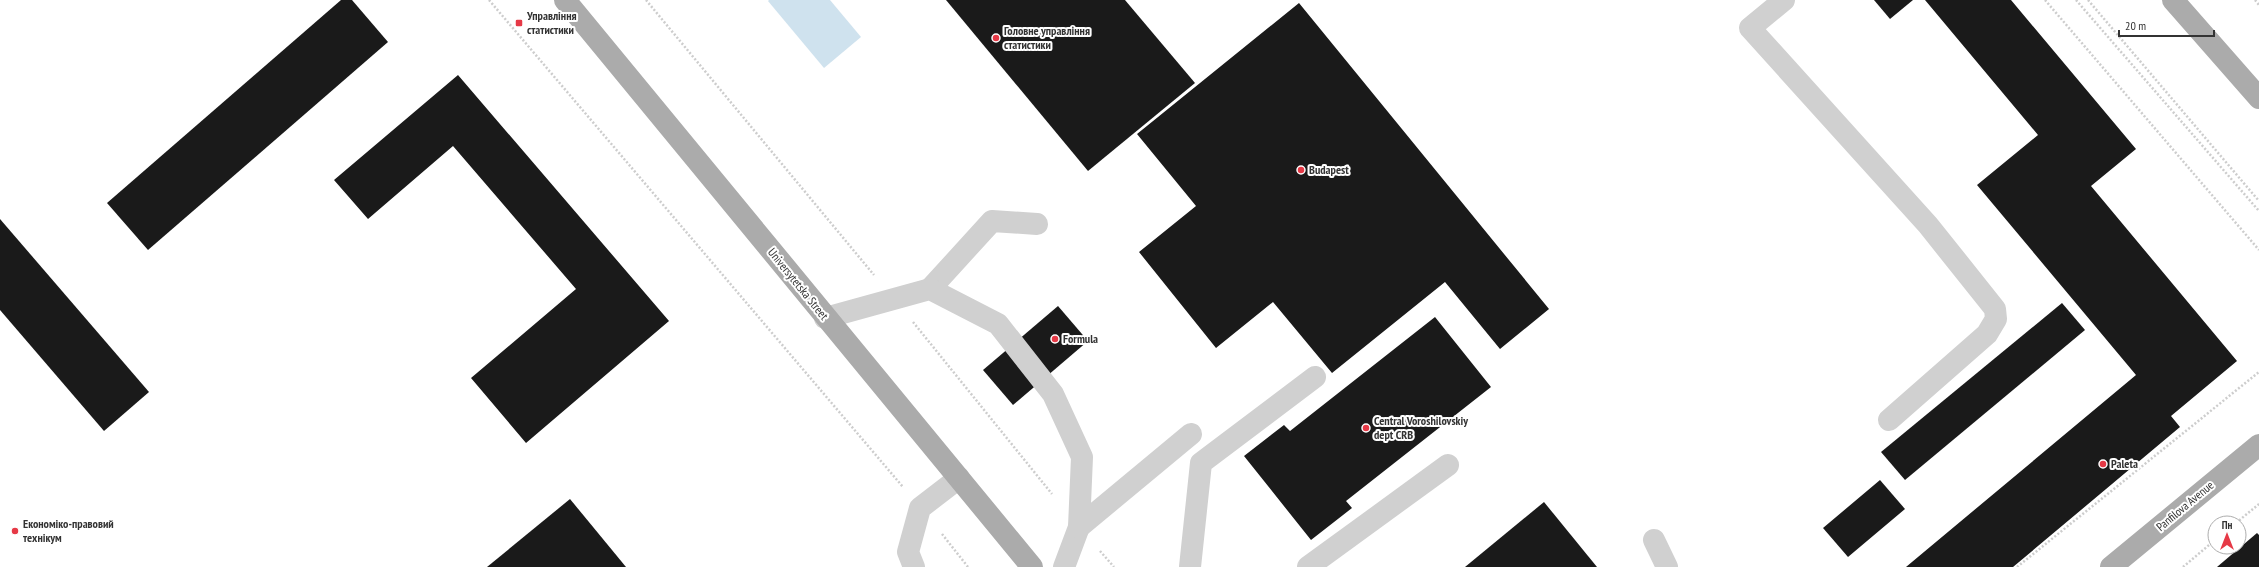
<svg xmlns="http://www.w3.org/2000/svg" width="2259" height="567" font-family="'PT Sans Narrow',sans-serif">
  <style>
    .water { fill: #cfe2ee }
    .building { fill: #1a1a1a }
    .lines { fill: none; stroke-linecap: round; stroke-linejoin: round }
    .path { stroke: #cdcdcd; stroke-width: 2.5; stroke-dasharray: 2 2; stroke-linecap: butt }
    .minor { stroke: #d0d0d0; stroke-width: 22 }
    .major { stroke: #ababab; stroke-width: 22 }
    .poi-dot { fill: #e63946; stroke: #fff; stroke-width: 1.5 }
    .labels { text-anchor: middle; stroke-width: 4; stroke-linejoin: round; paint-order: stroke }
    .poi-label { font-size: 12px; font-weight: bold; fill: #333; stroke: #fff; text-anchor: start }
    .street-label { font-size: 12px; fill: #333; stroke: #fff }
  </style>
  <rect width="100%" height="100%" fill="#fff"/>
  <!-- water -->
  <path class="water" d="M769,0H830L861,37L824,68L768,1Z"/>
  <!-- building -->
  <g class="building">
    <path d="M341,0H352L388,42L148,250L107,203Z"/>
    <path d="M946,0H1125L1195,83L1088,171Z"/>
    <path d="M1874,0H1913L1890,19Z"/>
    <path d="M1925,0H2011L2136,149L2091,186L2237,361L2171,416L2180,427L2013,567H1906L2136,375L1977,185L2038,135Z"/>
    <path d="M1299,3L1549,309L1500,349L1445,282L1332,373L1273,302L1216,348L1139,252L1196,206L1137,134Z"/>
    <path d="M458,75L669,321L526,443L471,378L576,289L453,146L368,219L334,180Z"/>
    <path d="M0,219L149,392L104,431L0,310Z"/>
    <path d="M2062,303L2085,330L1905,480L1881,452Z"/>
    <path d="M1058,306L1088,341L1013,405L983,370Z"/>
    <path d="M1435,317L1491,387L1346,501L1352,508L1311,540L1244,456L1284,425L1290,431Z"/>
    <path d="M1880,480L1905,509L1848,557L1823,528Z"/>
    <path d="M570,499L626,567H487Z"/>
    <path d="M1544,502L1597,567H1465Z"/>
    <path d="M2257,533L2259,535V567H2217Z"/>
  </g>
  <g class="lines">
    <!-- path -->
    <g class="path">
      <path d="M489,0L903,487"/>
      <path d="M646,0L874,275"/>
      <path d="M2045,0L2259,250"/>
      <path d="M2076,0L2259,211"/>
      <path d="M2088,0L2259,201"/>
      <path d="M2255,0L2259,5"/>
      <path d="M913,322L1052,494"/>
      <path d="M2236,523L2259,504"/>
      <path d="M942,534L968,567"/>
      <path d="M1100,551L1114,567"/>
      <path d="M2017,567L2259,372"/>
      <path d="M2183,567L2215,540"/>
    </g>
    <!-- minor -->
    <g class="minor">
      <path d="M1784,0L1750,28L1928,225L1995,309L1996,319L1987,334L1889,420"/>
      <path d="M930,289L992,221L1037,224"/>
      <path d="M825,318L930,289L998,324L1053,394L1082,457L1079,527L1064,567"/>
      <path d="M1079,527L1191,434"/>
      <path d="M1654,540L1667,567"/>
      <path d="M914,567L908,552L920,508L959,478"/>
      <path d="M1190,567L1201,463L1315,377"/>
      <path d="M1308,567L1448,465"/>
    </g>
    <!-- major -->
    <g class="major">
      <path d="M565,0L1032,567"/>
      <path d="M2173,0L2259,98"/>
      <path d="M2111,567L2259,445"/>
    </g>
  </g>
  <!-- markers -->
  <g class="poi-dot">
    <rect x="515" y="19" width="8" height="8" rx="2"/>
    <circle cx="996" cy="38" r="4"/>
    <circle cx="1301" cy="170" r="4"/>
    <circle cx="1055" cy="339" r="4"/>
    <circle cx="1366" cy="428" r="4"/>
    <circle cx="2103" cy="464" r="4"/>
    <circle cx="15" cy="531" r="4"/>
  </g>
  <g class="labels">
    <!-- poi labels -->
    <g class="poi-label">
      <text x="527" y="20">Управління<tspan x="527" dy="14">статистики</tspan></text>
      <text x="1004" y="35">Головне управління<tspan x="1004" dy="14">статистики</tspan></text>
      <text x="1309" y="174">Budapest</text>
      <text x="1063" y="343">Formula</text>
      <text x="1374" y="425">Central Voroshilovskiy<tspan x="1374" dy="14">dept CRB</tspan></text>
      <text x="2111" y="468">Paleta</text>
      <text x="23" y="528">Економіко-правовий<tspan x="23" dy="14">технікум</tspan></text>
    </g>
    <!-- street labels -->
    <g class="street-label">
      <text transform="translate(798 284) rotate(51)" y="4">Universytetska Street</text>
      <text transform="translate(2185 506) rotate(-40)" y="4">Panfilova Avenue</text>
    </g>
  </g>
  <!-- north arrow -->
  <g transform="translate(2227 535)"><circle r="19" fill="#ffffff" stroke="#adadad"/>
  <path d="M0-3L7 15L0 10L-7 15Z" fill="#e63946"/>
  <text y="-6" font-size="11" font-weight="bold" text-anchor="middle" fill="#333333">Пн</text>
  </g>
  <!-- scale -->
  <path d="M2119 30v6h95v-6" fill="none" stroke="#333333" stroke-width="2"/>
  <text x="2125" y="30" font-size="12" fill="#333333" stroke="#ffffff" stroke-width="3" paint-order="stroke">20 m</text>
</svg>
